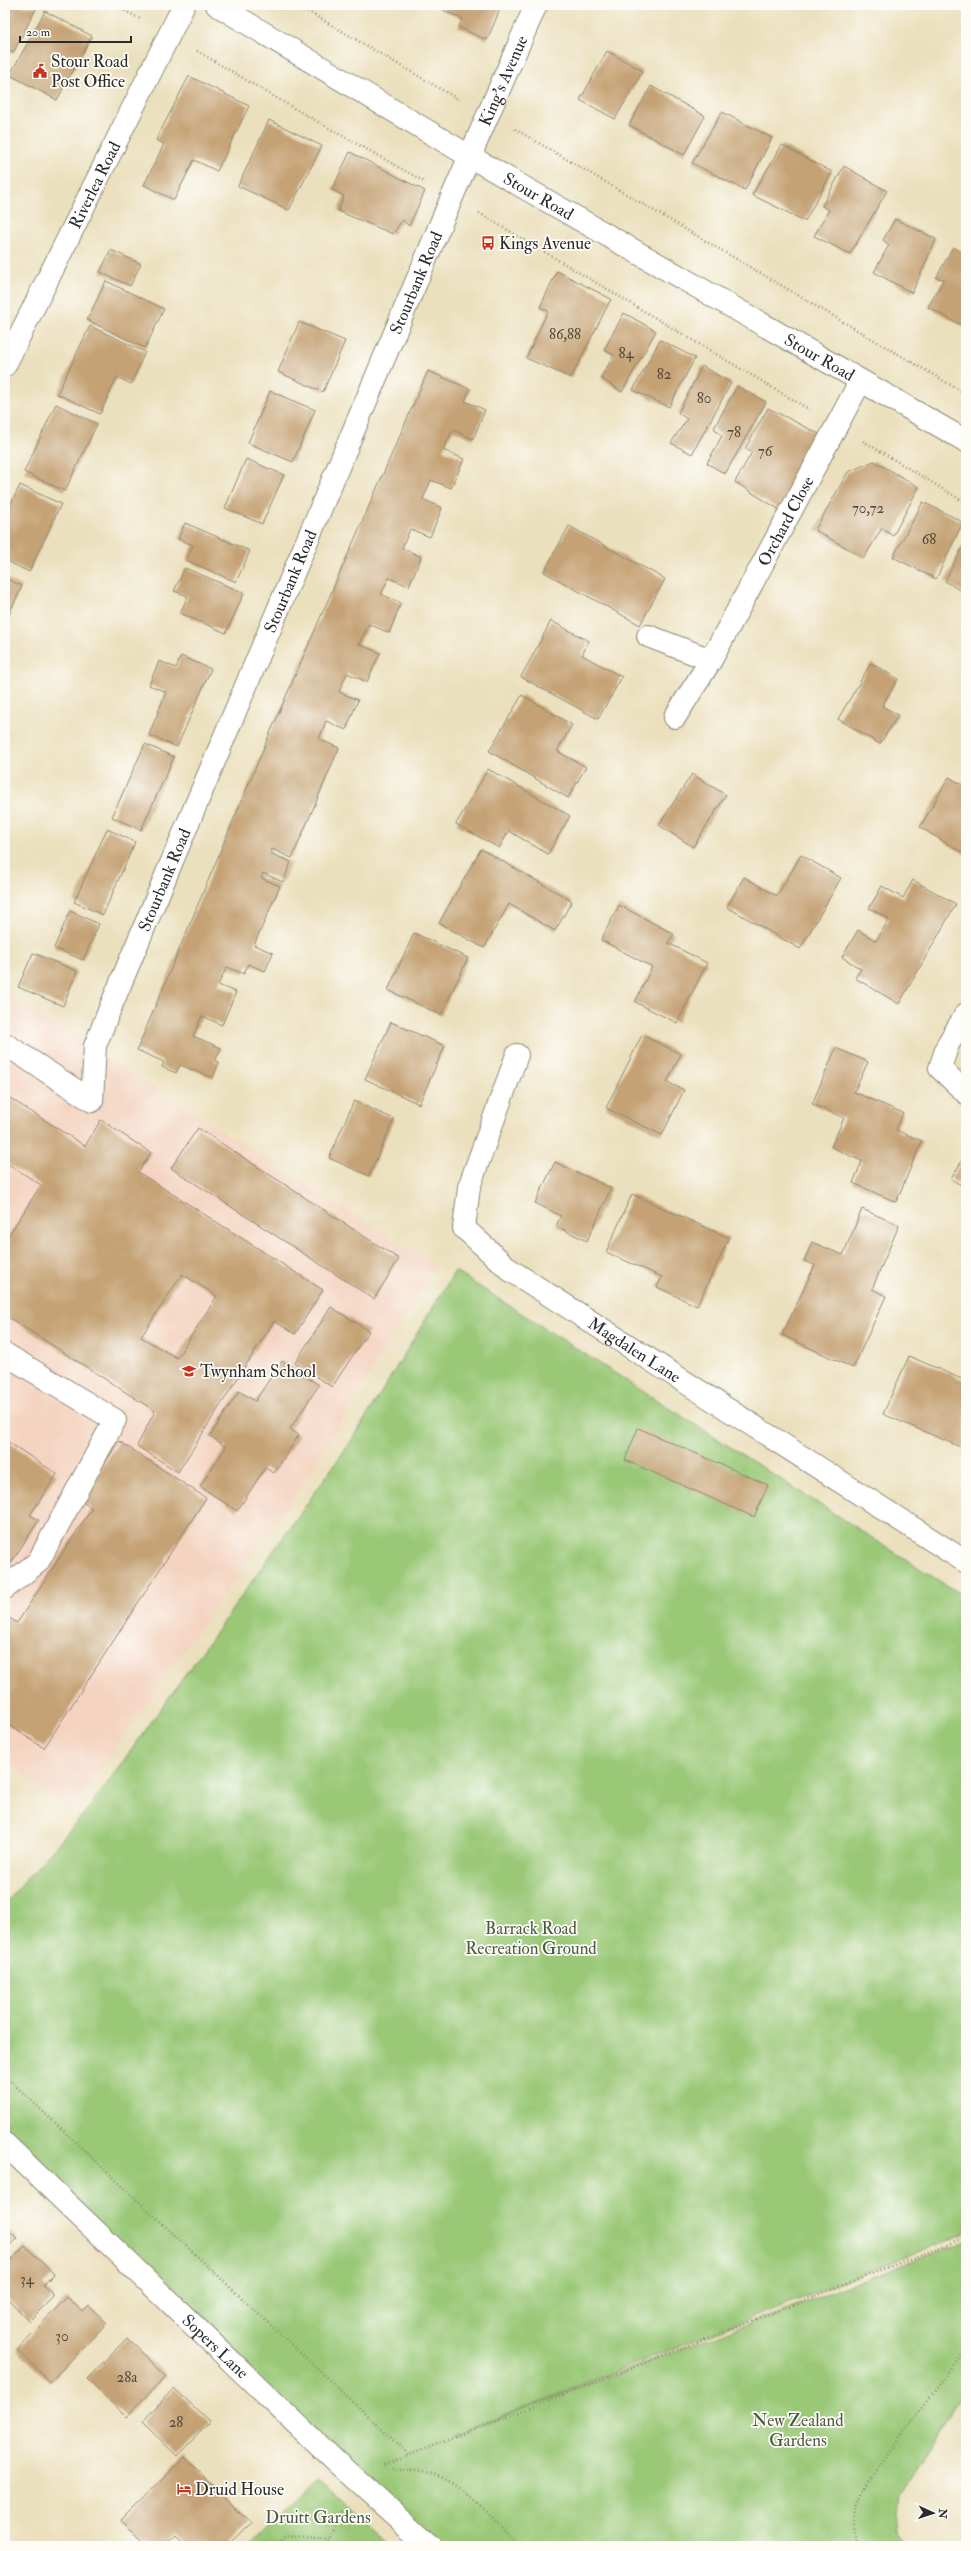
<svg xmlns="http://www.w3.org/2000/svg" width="971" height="2551" font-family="'IM FELL Double Pica',serif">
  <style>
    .built { fill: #f4d3c0 }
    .green { fill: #9ac877; stroke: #627a51 }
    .building { fill: #c5a275; fill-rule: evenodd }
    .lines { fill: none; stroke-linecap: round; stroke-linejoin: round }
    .service-casing { stroke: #8b8674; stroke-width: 24 }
    .minor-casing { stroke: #8b8674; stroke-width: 24 }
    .tertiary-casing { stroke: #8b8674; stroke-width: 24 }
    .secondary-casing { stroke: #8b8674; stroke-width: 24 }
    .path { stroke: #8b8674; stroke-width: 2.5; stroke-dasharray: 1 3; stroke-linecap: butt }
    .service { stroke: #fff; stroke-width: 22 }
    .minor { stroke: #fff; stroke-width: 22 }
    .tertiary { stroke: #fff; stroke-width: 22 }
    .secondary { stroke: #fff; stroke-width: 22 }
    .labels { text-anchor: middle; stroke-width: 3.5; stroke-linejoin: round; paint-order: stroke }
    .number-label { font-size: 15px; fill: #52493e }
    .poi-label { font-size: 17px; fill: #2b2b2b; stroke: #fdfcf7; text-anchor: start }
    .street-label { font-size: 17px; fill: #2b2b2b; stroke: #fdfcf7 }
    .park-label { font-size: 17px; fill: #4c5a42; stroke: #fdfcf7 }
  </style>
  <rect width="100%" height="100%" fill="#fdfcf7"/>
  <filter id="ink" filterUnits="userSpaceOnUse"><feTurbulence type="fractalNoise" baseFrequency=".025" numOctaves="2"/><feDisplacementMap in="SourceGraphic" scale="8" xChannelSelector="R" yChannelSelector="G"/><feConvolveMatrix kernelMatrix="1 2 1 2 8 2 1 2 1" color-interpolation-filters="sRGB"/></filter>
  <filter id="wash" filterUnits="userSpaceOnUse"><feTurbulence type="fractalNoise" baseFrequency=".012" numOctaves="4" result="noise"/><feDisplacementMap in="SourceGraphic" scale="16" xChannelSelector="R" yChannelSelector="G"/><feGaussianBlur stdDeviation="0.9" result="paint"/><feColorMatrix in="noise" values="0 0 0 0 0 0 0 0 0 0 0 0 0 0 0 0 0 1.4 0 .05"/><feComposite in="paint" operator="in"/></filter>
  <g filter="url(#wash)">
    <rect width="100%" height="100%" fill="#ebe0bd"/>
    <!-- built -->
    <path class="built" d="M5,994L436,1266L309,1475L71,1810L5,1762Z"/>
    <!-- green -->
    <g class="green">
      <path d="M455,1271L966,1598V2233L453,2436L966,2241V2389L897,2492L894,2529L905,2546H429L5,2144V1903L91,1806L229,1614L354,1437Z"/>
      <path d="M316,2477L391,2546H251Z"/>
    </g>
    <g id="blocks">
      <!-- building -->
      <g class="building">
        <path d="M5,5L37,7L13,53L5,49Z"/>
        <path d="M447,5H497L501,7L487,40L458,27L463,19L444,11Z"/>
        <path d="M45,11L92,36L57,100L10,75Z"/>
        <path d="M607,51L643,71L615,119L580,100Z"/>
        <path d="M189,76L249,106L217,171L194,160L174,200L144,185L164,144L156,140Z"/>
        <path d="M651,86L705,116L684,155L629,125Z"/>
        <path d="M722,112L772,138L745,190L692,163Z"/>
        <path d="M269,120L322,146L289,210L238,186Z"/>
        <path d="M782,145L832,172L805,221L752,195Z"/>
        <path d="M350,152L425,191L409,226L402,220L393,234L338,211L344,196L332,190Z"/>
        <path d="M844,166L887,191L850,254L814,236L829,210L822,206Z"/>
        <path d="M895,219L936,239L912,293L874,272L889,245L883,240Z"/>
        <path d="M953,247L966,254V328L928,307L944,279L936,278Z"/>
        <path d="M111,250L141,264L130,286L100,272Z"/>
        <path d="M557,271L611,299L571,378L526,358L548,311L540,307Z"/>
        <path d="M106,281L164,309L145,348L87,320Z"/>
        <path d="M624,313L656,331L622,392L601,378L614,355L604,350Z"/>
        <path d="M299,322L345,341L323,392L278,372Z"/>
        <path d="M90,326L145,352L131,384L117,377L100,414L57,394Z"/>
        <path d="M660,340L695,358L669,407L633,390Z"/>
        <path d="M702,366L731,383L692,454L671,443L687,419L678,413Z"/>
        <path d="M428,371L470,389L465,401L485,410L473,439L453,430L443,450L464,459L451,488L431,480L423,499L442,508L430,537L410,529L402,548L421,557L409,586L389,578L381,594L401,603L389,633L369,624L359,644L380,653L367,682L347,673L339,692L358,700L346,730L326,721L319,739L339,748L292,858L272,849L270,853L291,862L283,882L263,873L261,878L280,886L254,945L273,953L265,971L248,964L244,974L227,967L218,985L236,992L222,1025L202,1016L193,1036L221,1048L215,1061L219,1062L213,1078L180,1065L176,1073L162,1067L164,1062L137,1050L270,733Z"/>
        <path d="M737,386L766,402L725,474L707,463L722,436L714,428Z"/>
        <path d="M270,391L315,410L293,462L248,443Z"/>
        <path d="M56,404L97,424L65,491L24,472Z"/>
        <path d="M768,408L821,435L780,510L735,482L752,452L745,449Z"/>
        <path d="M246,459L284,475L262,524L225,508Z"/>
        <path d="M874,461L919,487L893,536L882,528L864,558L815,530L848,472Z"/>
        <path d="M20,485L61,504L29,572L5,560V516Z"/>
        <path d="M923,502L963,522L936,579L893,557Z"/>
        <path d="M185,523L250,551L236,582L186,560L193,545L178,539Z"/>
        <path d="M569,526L665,579L640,625L544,572Z"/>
        <path d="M966,540V594L945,581Z"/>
        <path d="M185,568L244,593L226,633L180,613L188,596L174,591Z"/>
        <path d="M5,578L22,586L5,623Z"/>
        <path d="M551,621L589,641L582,655L622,677L598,719L521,677Z"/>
        <path d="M181,656L211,669L177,747L149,735L166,692L149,685L159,661L176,668Z"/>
        <path d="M871,663L898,679L882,706L898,715L880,744L838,719Z"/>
        <path d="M522,695L572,725L557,751L586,767L568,798L489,751Z"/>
        <path d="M145,744L174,757L141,830L112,817Z"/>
        <path d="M488,769L570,816L548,854L509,831L499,848L456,824Z"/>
        <path d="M692,774L726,795L693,847L659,825Z"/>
        <path d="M949,777L966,787V855L920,827Z"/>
        <path d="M107,829L135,842L103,915L74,902Z"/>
        <path d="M481,849L572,901L555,931L509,904L484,948L439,923Z"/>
        <path d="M801,855L841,878L800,949L727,907L744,877L777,896Z"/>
        <path d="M913,880L956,904L899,1004L855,978L861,969L842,957L858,930L876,941L889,919L869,908L882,886L903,898Z"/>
        <path d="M619,905L674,934L668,943L707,963L677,1023L635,1002L652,967L601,940Z"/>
        <path d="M70,911L99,924L83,960L54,948Z"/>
        <path d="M414,933L468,958L441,1015L388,990Z"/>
        <path d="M33,953L77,971L63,1006L18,987Z"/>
        <path d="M391,1022L445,1046L419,1104L365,1079Z"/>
        <path d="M642,1035L681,1054L667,1082L684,1090L662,1135L606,1108Z"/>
        <path d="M836,1048L868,1062L854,1092L903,1113L896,1130L922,1141L896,1202L853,1183L862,1161L831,1147L844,1118L812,1104Z"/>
        <path d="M5,1095L85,1146L101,1120L151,1153L138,1172L323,1290L295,1334L274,1321L178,1472L137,1446L155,1411L5,1315V1241L41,1185L5,1162ZM182,1274L217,1296L177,1358L141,1337Z"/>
        <path d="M354,1101L394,1119L369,1176L329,1158Z"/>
        <path d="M198,1128L399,1259L374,1299L171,1168Z"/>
        <path d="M966,1154V1188L951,1179Z"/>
        <path d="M555,1162L611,1188L587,1241L556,1226L561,1216L535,1203Z"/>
        <path d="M632,1194L729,1238L697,1306L657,1287L662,1277L606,1252Z"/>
        <path d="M862,1209L899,1225L872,1289L886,1296L853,1368L782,1335L815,1265L804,1261L812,1242L843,1255Z"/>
        <path d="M331,1307L369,1331L332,1387L295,1363Z"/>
        <path d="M909,1356L966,1381L965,1449L883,1414Z"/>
        <path d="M282,1361L319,1385L290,1429L299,1435L274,1473L265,1468L237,1511L200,1486L226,1447L210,1436L239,1391L255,1401Z"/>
        <path d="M638,1428L768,1485L754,1517L625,1460Z"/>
        <path d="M5,1440L57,1474L30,1515L39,1520L5,1572Z"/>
        <path d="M119,1441L206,1498L44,1748L5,1723V1621L8,1617L17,1623L92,1508L81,1501Z"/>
        <path d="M5,2227L17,2238L5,2250Z"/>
        <path d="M25,2246L54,2274L43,2285L54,2296L29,2321L5,2296V2266Z"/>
        <path d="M67,2297L83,2312L89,2306L107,2323L50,2382L17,2350Z"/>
        <path d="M127,2338L166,2376L126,2417L87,2379Z"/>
        <path d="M174,2388L210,2422L177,2456L142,2422Z"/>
        <path d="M185,2457L250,2523L227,2546H187L176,2535L165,2546H147L121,2520Z"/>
      </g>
    </g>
  </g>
  <g filter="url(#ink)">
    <use href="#blocks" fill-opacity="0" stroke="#8b8674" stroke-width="1"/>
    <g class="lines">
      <defs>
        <g id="service">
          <path d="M5,1044L92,1101L95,1046L111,1006"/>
          <path d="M5,1354L115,1420L38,1562L5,1588"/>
        </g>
        <g id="minor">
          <path id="s1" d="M5,365L184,5"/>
          <path d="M648,636L711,660"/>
          <path id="s2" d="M675,717L711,660L860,382"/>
          <path id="s3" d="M111,1006L452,197L536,5"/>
          <path d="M966,1014L948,1044L940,1068L966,1093"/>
          <path id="s4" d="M517,1055L469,1187L464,1228L510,1270L966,1562"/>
        </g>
        <g id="tertiary">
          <path id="s5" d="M5,2144L334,2460L429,2546"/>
        </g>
        <g id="secondary">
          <path id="s6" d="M217,5L469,156L966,441"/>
        </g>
      </defs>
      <!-- service casing -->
      <use href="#service" class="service-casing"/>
      <!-- minor casing -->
      <use href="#minor" class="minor-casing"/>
      <!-- tertiary casing -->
      <use href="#tertiary" class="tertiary-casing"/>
      <!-- secondary casing -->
      <use href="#secondary" class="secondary-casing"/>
      <!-- path -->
      <g class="path">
        <path d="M114,5L142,20"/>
        <path d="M297,5L461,101"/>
        <path d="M197,51L302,113L425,182"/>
        <path d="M515,129L966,394"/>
        <path d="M479,213L810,410"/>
        <path d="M863,441L966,503"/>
        <path d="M5,2076L408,2454"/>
        <path d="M384,2465L966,2237"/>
        <path d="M391,2469C451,2465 482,2505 519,2546"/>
        <path d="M275,2546L285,2536L331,2540"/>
        <path d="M329,2546L342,2510"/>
        <path d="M859,2546C847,2519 858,2500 872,2477L966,2348"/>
      </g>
      <!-- service -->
      <use href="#service" class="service"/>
      <!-- minor -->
      <use href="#minor" class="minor"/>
      <!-- tertiary -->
      <use href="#tertiary" class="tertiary"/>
      <!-- secondary -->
      <use href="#secondary" class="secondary"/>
    </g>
  </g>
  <!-- icons -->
  <defs>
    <symbol id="civic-bare" viewBox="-9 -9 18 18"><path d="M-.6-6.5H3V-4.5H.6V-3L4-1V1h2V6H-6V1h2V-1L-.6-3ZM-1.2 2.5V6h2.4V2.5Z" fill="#c8321e" stroke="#fdfcf7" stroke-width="2.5" paint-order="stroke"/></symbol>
    <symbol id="bus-bare" viewBox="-9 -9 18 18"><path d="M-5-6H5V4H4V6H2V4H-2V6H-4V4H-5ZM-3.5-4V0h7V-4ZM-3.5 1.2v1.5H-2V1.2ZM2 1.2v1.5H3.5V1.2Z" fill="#c8321e" stroke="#fdfcf7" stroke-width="2.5" paint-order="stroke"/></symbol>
    <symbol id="school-bare" viewBox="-9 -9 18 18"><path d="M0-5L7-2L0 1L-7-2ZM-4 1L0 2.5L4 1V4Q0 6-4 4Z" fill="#c8321e" stroke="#fdfcf7" stroke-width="2.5" paint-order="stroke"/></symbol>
    <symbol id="hotel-bare" viewBox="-9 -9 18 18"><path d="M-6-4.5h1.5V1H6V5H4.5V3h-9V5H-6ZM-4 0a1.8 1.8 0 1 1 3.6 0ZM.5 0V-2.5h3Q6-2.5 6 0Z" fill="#c8321e" stroke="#fdfcf7" stroke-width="2.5" paint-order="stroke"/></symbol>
  </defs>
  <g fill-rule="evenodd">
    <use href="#civic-bare" x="30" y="61" width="20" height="20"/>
    <use href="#bus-bare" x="478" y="233" width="20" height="20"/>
    <use href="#school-bare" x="179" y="1361" width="20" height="20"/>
    <use href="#hotel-bare" x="174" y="2479" width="20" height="20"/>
  </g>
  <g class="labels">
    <!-- number labels -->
    <g class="number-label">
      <text x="565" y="339">86,88</text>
      <text x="626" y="358">84</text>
      <text x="664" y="379">82</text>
      <text x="704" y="403">80</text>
      <text x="734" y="437">78</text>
      <text x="765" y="456">76</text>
      <text x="868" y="513">70,72</text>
      <text x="929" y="544">68</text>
      <text x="27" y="2284">34</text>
      <text x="62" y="2341">30</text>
      <text x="127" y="2382">28a</text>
      <text x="176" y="2427">28</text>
    </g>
    <!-- poi labels -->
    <g class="poi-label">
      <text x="51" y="67">Stour Road<tspan x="51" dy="20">Post Office</tspan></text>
      <text x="499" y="249">Kings Avenue</text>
      <text x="200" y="1377">Twynham School</text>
      <text x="195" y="2495">Druid House</text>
    </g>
    <!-- street labels -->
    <g class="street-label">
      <text dy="6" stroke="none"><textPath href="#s3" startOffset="1005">King's Avenue</textPath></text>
      <text dy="6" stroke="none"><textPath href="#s1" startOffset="201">Riverlea Road</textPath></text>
      <text dy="6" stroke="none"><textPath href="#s6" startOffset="374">Stour Road</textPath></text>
      <text dy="6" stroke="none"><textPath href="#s3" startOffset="785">Stourbank Road</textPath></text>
      <text dy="6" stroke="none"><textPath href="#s6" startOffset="698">Stour Road</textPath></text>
      <text dy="6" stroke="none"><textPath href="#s2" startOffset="225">Orchard Close</textPath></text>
      <text dy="6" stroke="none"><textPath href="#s3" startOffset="461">Stourbank Road</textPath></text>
      <text dy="6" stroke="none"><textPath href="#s3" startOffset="137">Stourbank Road</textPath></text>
      <text dy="6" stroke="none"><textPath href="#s4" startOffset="392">Magdalen Lane</textPath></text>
      <text dy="6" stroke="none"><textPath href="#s5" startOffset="292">Sopers Lane</textPath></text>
    </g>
    <!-- park labels -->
    <g class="park-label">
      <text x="531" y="1934">Barrack Road<tspan x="531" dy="20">Recreation Ground</tspan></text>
      <text x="798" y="2426">New Zealand<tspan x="798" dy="20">Gardens</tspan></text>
      <text x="318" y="2523">Druitt Gardens</text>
    </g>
  </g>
  <!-- margin -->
  <rect width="971" height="2551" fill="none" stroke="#fdfcf7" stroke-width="20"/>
  <!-- north arrow -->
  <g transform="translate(933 2513) rotate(93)" stroke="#fdfcf7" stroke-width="3" paint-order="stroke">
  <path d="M0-3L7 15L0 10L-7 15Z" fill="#2b2b2b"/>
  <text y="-6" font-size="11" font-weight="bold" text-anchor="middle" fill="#2b2b2b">N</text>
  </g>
  <!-- scale -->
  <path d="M20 36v6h111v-6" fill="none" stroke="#2b2b2b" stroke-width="2"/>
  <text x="26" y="36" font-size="12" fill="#2b2b2b" stroke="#fdfcf7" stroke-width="3" paint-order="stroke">20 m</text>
</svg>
